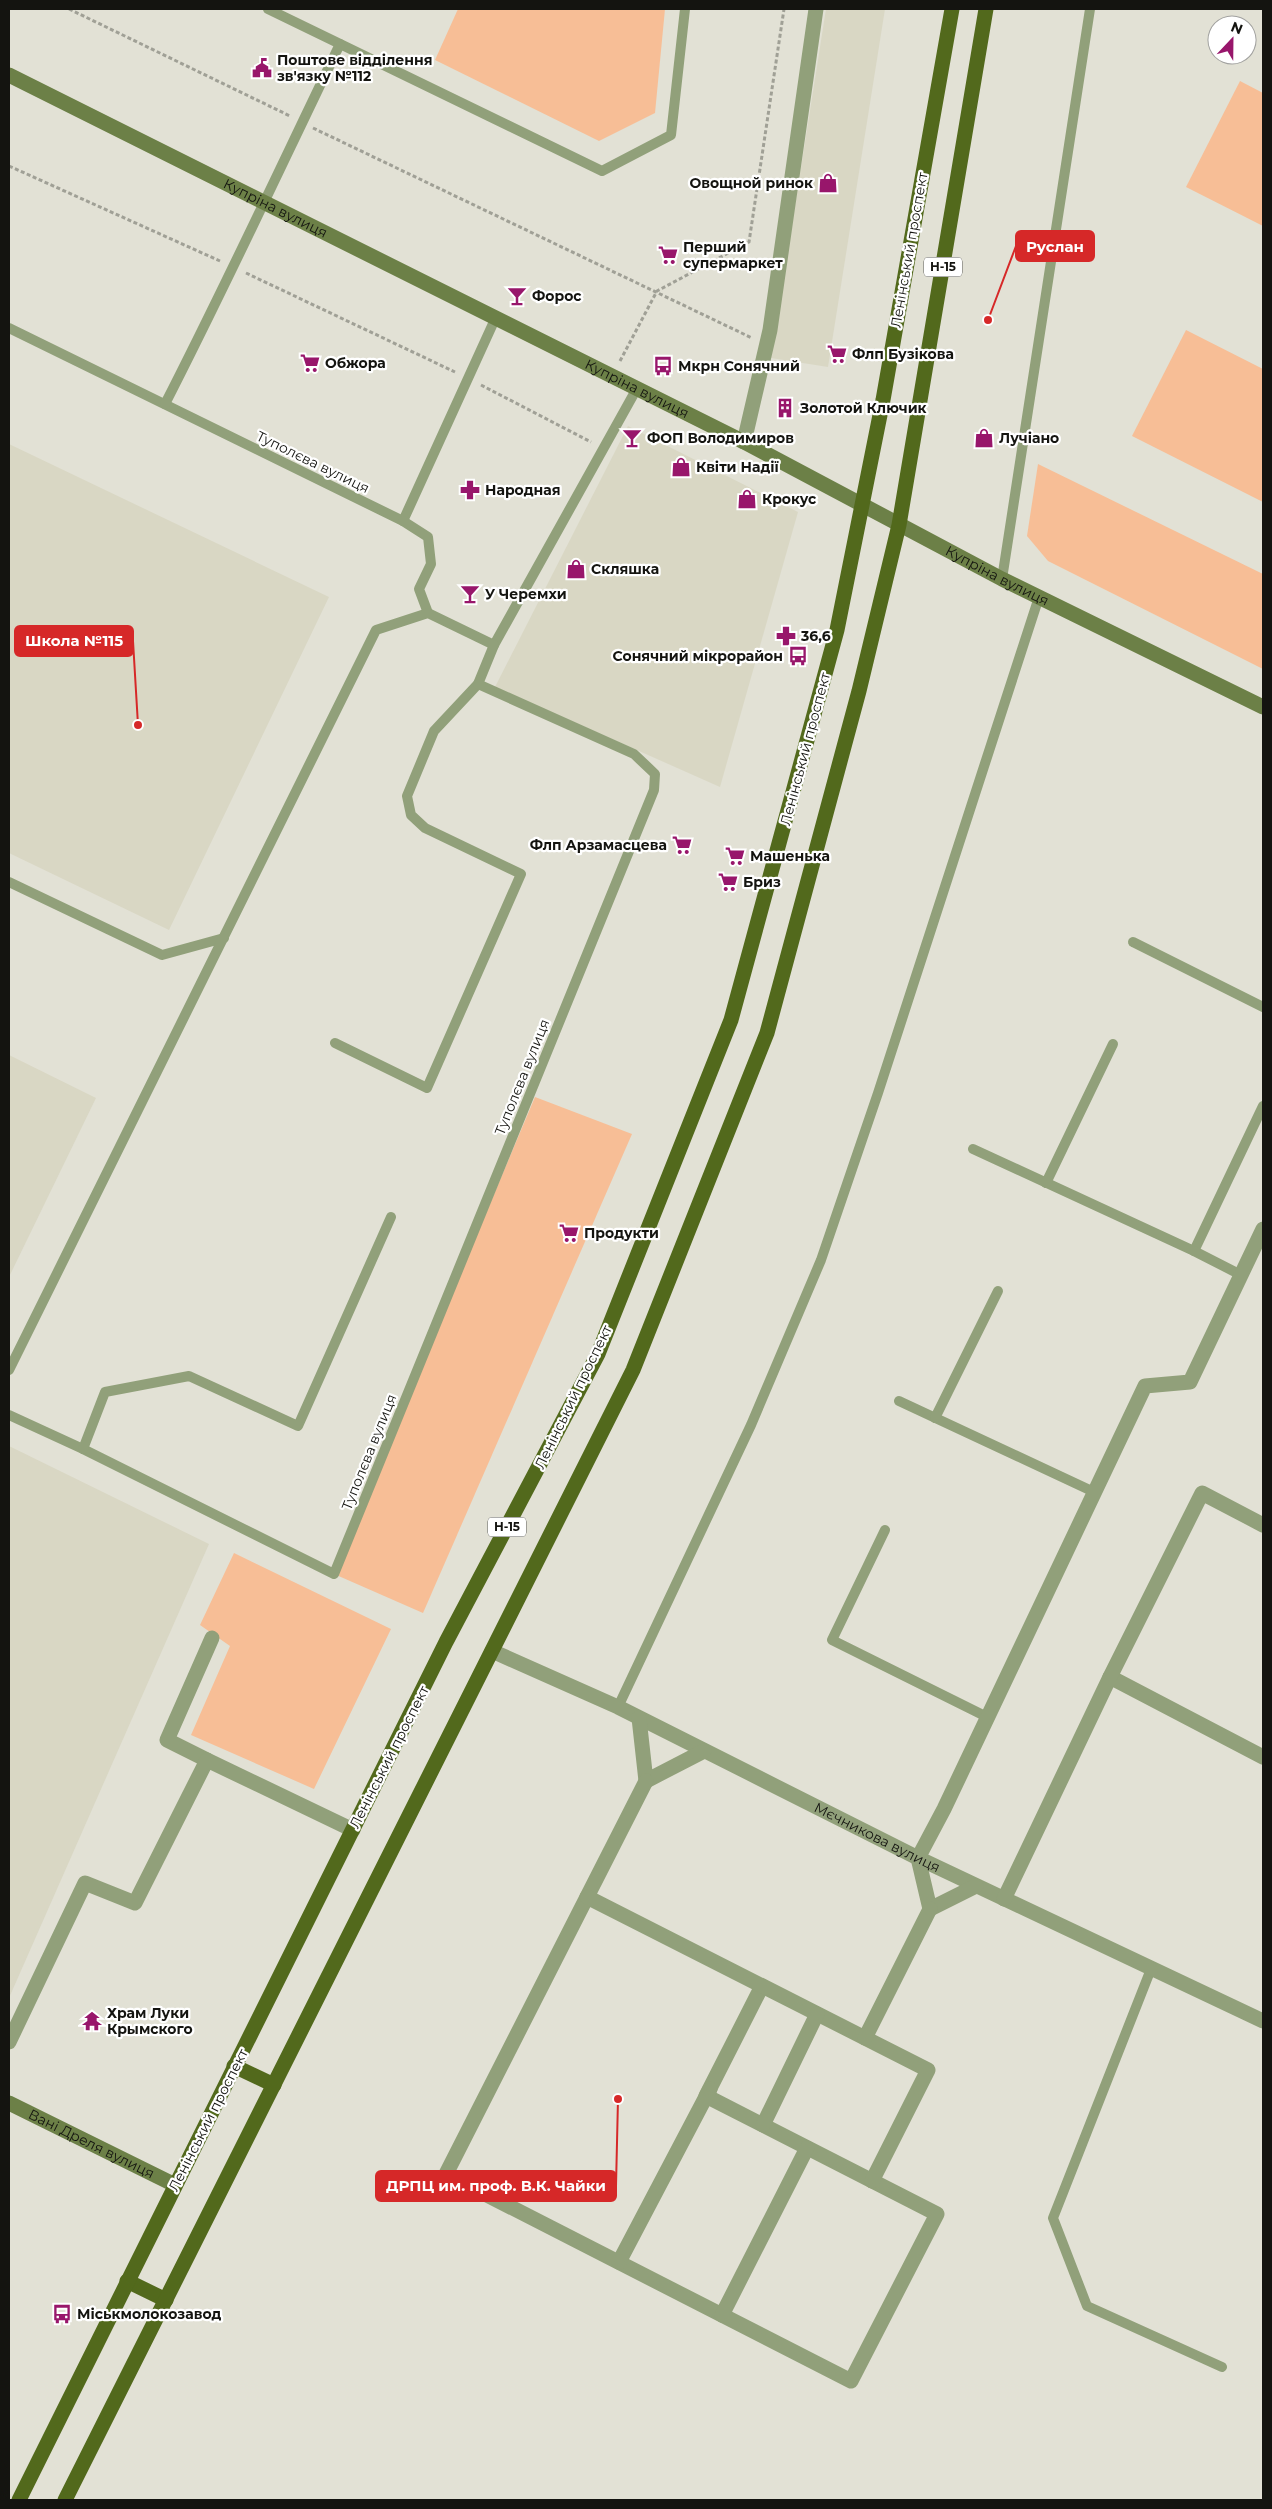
<svg xmlns="http://www.w3.org/2000/svg" width="1272" height="2509" font-family="Montserrat,sans-serif">
  <style>
    .built { fill: #d9d7c4 }
    .green { fill: #f7be96 }
    .lines { fill: none; stroke-linecap: round; stroke-linejoin: round }
    .path { stroke: #a0a096; stroke-width: 3; stroke-dasharray: 4 2.5; stroke-linecap: butt }
    .lane { stroke: #91a07a; stroke-width: 10 }
    .street { stroke: #91a07a; stroke-width: 15 }
    .secondary { stroke: #6c8047; stroke-width: 15 }
    .primary { stroke: #52691c; stroke-width: 15 }
    .labels { text-anchor: middle; stroke-width: 4.5; stroke-linejoin: round; paint-order: stroke }
    .shield { fill: #fff; stroke: #5a5a58; stroke-width: 1 }
    .shield-label { font-size: 12px; font-weight: bold; fill: #141410 }
    .poi-label { font-size: 14px; font-weight: bold; fill: #141410; stroke: #fff; text-anchor: start }
    .street-label { font-size: 14px; fill: #141410; stroke: #fff }
    .leader { fill: none; stroke: #d62828; stroke-width: 2 }
    .callout-dot { fill: #d62828; stroke: #fff; stroke-width: 2 }
    .callout { fill: #d62828; stroke: #d62828; stroke-width: 2 }
    .callout-label { font-size: 15px; text-anchor: middle; font-weight: bold; fill: #fff }
  </style>
  <rect width="100%" height="100%" fill="#e2e1d5"/>
  <!-- built -->
  <g class="built">
    <path d="M826,9H885L828,367L771,358Z"/>
    <path d="M628,426L798,512L720,787L495,687Z"/>
    <path d="M9,444L329,597L169,930L9,853Z"/>
    <path d="M9,1055L96,1098L9,1277Z"/>
    <path d="M9,1446L209,1544L9,1998Z"/>
  </g>
  <!-- green -->
  <g class="green">
    <path d="M458,9H665L655,113L599,141L435,60Z"/>
    <path d="M1240,81L1263,93V226L1186,187Z"/>
    <path d="M1186,330L1263,369V502L1132,436Z"/>
    <path d="M1038,464L1263,574V669L1048,561L1027,536Z"/>
    <path d="M535,1097L632,1134L423,1613L334,1574Z"/>
    <path d="M234,1553L391,1629L314,1789L191,1735L230,1646L200,1625Z"/>
  </g>
  <g class="lines">
    <!-- path -->
    <g class="path">
      <path d="M69,9L290,116"/>
      <path d="M313,128L752,338"/>
      <path d="M9,166L220,261"/>
      <path d="M246,273L455,372"/>
      <path d="M620,361L657,291L749,242L784,9"/>
      <path d="M481,385L591,442"/>
    </g>
    <!-- lane -->
    <g class="lane">
      <path d="M268,9L602,171L671,135L685,9"/>
      <path d="M9,328L403,521L496,317"/>
      <path d="M165,404C226,285 282,164 340,44"/>
      <path d="M403,521L428,537L431,564L419,589L428,613"/>
      <path d="M1002,579L1090,9"/>
      <path d="M9,882L162,955L224,938"/>
      <path d="M1133,942L1263,1007"/>
      <path d="M335,1043L427,1088L521,874L425,828L411,815L407,796L434,731L478,684L494,645L636,390"/>
      <path d="M973,1149L1194,1251L1263,1106"/>
      <path d="M1046,1183L1113,1044"/>
      <path d="M1194,1251L1241,1275"/>
      <path d="M9,1370L376,630L428,613L494,645"/>
      <path d="M899,1401L1094,1492"/>
      <path d="M9,1415L83,1449L334,1574L654,790L655,774L634,754L478,684"/>
      <path d="M935,1418L998,1291"/>
      <path d="M83,1449L105,1392L189,1376L298,1426L391,1217"/>
      <path d="M885,1530L832,1640L987,1717"/>
      <path d="M618,1707L751,1425L821,1260L878,1093L1039,597"/>
      <path d="M1151,1969L1053,2218L1087,2306L1222,2367"/>
    </g>
    <!-- street -->
    <g class="street">
      <path d="M744,442L770,330L816,9"/>
      <path id="s1" d="M492,1651L618,1707L918,1858L1263,2021"/>
      <path d="M1110,1677L1263,1757"/>
      <path d="M639,1718L646,1781L704,1751"/>
      <path d="M207,1760L167,1740L212,1638"/>
      <path d="M646,1781L446,2174L851,2381L937,2214L706,2096L762,1986"/>
      <path d="M976,1886L930,1909L918,1858L944,1809L1145,1386L1190,1382L1263,1229"/>
      <path d="M587,1897L928,2070L872,2181"/>
      <path d="M1004,1899L1110,1677L1202,1493L1263,1525"/>
      <path d="M865,2038L930,1909"/>
      <path d="M9,2042L85,1883L135,1903L207,1760L353,1830"/>
      <path d="M763,2125L817,2014"/>
      <path d="M619,2262L710,2089"/>
      <path d="M722,2315L807,2148"/>
    </g>
    <!-- secondary -->
    <g class="secondary">
      <path id="s2" d="M9,75L744,442L1002,579L1263,707"/>
      <path id="s3" d="M9,2103L175,2185"/>
    </g>
    <!-- primary -->
    <g class="primary">
      <path d="M234,2066L274,2085"/>
      <path d="M127,2281L166,2300"/>
      <path d="M19,2500L446,1642L598,1354L731,1020L837,630L883,400L952,9"/>
      <path d="M65,2500L633,1370L767,1033L859,691L899,525L986,9"/>
    </g>
  </g>
  <!-- icons -->
  <defs>
    <symbol id="civic-bare" viewBox="-9 -9 18 18"><path d="M-.6-6.5H3V-4.5H.6V-3L4-1V1h2V6H-6V1h2V-1L-.6-3ZM-1.2 2.5V6h2.4V2.5Z" fill="#98166b" stroke="#fff" stroke-width="2.5" paint-order="stroke"/></symbol>
    <symbol id="shop-bare" viewBox="-9 -9 18 18"><path d="M-5-2.5h2.3a2.7 3.5 0 0 1 5.4 0H5L5.5 6h-11ZM-1.5-2.5h3a1.5 2.3 0 0 0-3 0Z" fill="#98166b" stroke="#fff" stroke-width="2.5" paint-order="stroke"/></symbol>
    <symbol id="supermarket-bare" viewBox="-9 -9 18 18"><path d="M-6-5.5h2.5l.6 2H6L4.5 2H-2.5L-4.4-4H-6ZM-1.5 3.2a1.3 1.3 0 1 0 .1 0ZM3 3.2a1.3 1.3 0 1 0 .1 0Z" fill="#98166b" stroke="#fff" stroke-width="2.5" paint-order="stroke"/></symbol>
    <symbol id="bar-bare" viewBox="-9 -9 18 18"><path d="M-6-5H6L.8 .8V4.5H3.5V6h-7V4.5H-.8V.8Z" fill="#98166b" stroke="#fff" stroke-width="2.5" paint-order="stroke"/></symbol>
    <symbol id="bus-bare" viewBox="-9 -9 18 18"><path d="M-5-6H5V4H4V6H2V4H-2V6H-4V4H-5ZM-3.5-4V0h7V-4ZM-3.5 1.2v1.5H-2V1.2ZM2 1.2v1.5H3.5V1.2Z" fill="#98166b" stroke="#fff" stroke-width="2.5" paint-order="stroke"/></symbol>
    <symbol id="building-bare" viewBox="-9 -9 18 18"><path d="M-4-6H4V6H1V3H-1V6H-4ZM-2.5-4.3h1.7v1.8h-1.7ZM.8-4.3h1.7v1.8H.8ZM-2.5-1h1.7V.8h-1.7ZM.8-1h1.7V.8H.8Z" fill="#98166b" stroke="#fff" stroke-width="2.5" paint-order="stroke"/></symbol>
    <symbol id="pharmacy-bare" viewBox="-9 -9 18 18"><path d="M-2-6h4v4h4v4h-4v4h-4v-4h-4v-4h4Z" fill="#98166b" stroke="#fff" stroke-width="2.5" paint-order="stroke"/></symbol>
    <symbol id="temple-bare" viewBox="-9 -9 18 18"><path d="M0-6L5-2H3V0L6.5 2.5H4V6H1.5V3h-3V6H-4V2.5H-6.5L-3 0V-2H-5Z" fill="#98166b" stroke="#fff" stroke-width="2.5" paint-order="stroke"/></symbol>
  </defs>
  <g fill-rule="evenodd">
    <use href="#civic-bare" x="248" y="54" width="28" height="28"/>
    <use href="#shop-bare" x="814" y="169" width="28" height="28"/>
    <use href="#supermarket-bare" x="654" y="241" width="28" height="28"/>
    <use href="#bar-bare" x="503" y="282" width="28" height="28"/>
    <use href="#supermarket-bare" x="823" y="340" width="28" height="28"/>
    <use href="#supermarket-bare" x="296" y="349" width="28" height="28"/>
    <use href="#bus-bare" x="649" y="352" width="28" height="28"/>
    <use href="#building-bare" x="771" y="394" width="28" height="28"/>
    <use href="#bar-bare" x="618" y="424" width="28" height="28"/>
    <use href="#shop-bare" x="970" y="424" width="28" height="28"/>
    <use href="#shop-bare" x="667" y="453" width="28" height="28"/>
    <use href="#pharmacy-bare" x="456" y="476" width="28" height="28"/>
    <use href="#shop-bare" x="733" y="485" width="28" height="28"/>
    <use href="#shop-bare" x="562" y="555" width="28" height="28"/>
    <use href="#bar-bare" x="456" y="580" width="28" height="28"/>
    <use href="#pharmacy-bare" x="772" y="622" width="28" height="28"/>
    <use href="#bus-bare" x="784" y="642" width="28" height="28"/>
    <use href="#supermarket-bare" x="668" y="831" width="28" height="28"/>
    <use href="#supermarket-bare" x="721" y="842" width="28" height="28"/>
    <use href="#supermarket-bare" x="714" y="868" width="28" height="28"/>
    <use href="#supermarket-bare" x="555" y="1219" width="28" height="28"/>
    <use href="#temple-bare" x="78" y="2007" width="28" height="28"/>
    <use href="#bus-bare" x="48" y="2300" width="28" height="28"/>
  </g>
  <g class="labels">
    <!-- shield labels -->
    <g class="shield">
      <rect x="924" y="257.5" width="38" height="19" rx="4"/>
      <rect x="488" y="1517.5" width="38" height="19" rx="4"/>
    </g>
    <g class="shield-label">
      <text x="943" y="271">Н-15</text>
      <text x="507" y="1531">Н-15</text>
    </g>
    <!-- poi labels -->
    <g class="poi-label">
      <text x="277" y="65">Поштове відділення<tspan x="277" dy="16">зв'язку №112</tspan></text>
      <text x="813" y="188" text-anchor="end">Овощной ринок</text>
      <text x="683" y="252">Перший<tspan x="683" dy="16">супермаркет</tspan></text>
      <text x="532" y="301">Форос</text>
      <text x="852" y="359">Флп Бузікова</text>
      <text x="325" y="368">Обжора</text>
      <text x="678" y="371">Мкрн Сонячний</text>
      <text x="800" y="413">Золотой Ключик</text>
      <text x="647" y="443">ФОП Володимиров</text>
      <text x="999" y="443">Лучіано</text>
      <text x="696" y="472">Квіти Надії</text>
      <text x="485" y="495">Народная</text>
      <text x="762" y="504">Крокус</text>
      <text x="591" y="574">Скляшка</text>
      <text x="485" y="599">У Черемхи</text>
      <text x="801" y="641">36,6</text>
      <text x="783" y="661" text-anchor="end">Сонячний мікрорайон</text>
      <text x="667" y="850" text-anchor="end">Флп Арзамасцева</text>
      <text x="750" y="861">Машенька</text>
      <text x="743" y="887">Бриз</text>
      <text x="584" y="1238">Продукти</text>
      <text x="107" y="2018">Храм Луки<tspan x="107" dy="16">Крымского</tspan></text>
      <text x="77" y="2319">Міськмолокозавод</text>
    </g>
    <!-- street labels -->
    <g class="street-label">
      <text dy="5" stroke="none"><textPath href="#s2" startOffset="298">Купріна вулиця</textPath></text>
      <text transform="translate(909 250) rotate(-80)" y="5">Ленінський проспект</text>
      <text dy="5" stroke="none"><textPath href="#s2" startOffset="702">Купріна вулиця</textPath></text>
      <text transform="translate(313 462) rotate(26)" y="5">Туполєва вулиця</text>
      <text dy="5" stroke="none"><textPath href="#s2" startOffset="1108">Купріна вулиця</textPath></text>
      <text transform="translate(805 749) rotate(-75)" y="5">Ленінський проспект</text>
      <text transform="translate(522 1077) rotate(-68)" y="5">Туполєва вулиця</text>
      <text transform="translate(573 1397) rotate(-64)" y="5">Ленінський проспект</text>
      <text transform="translate(369 1452) rotate(-68)" y="5">Туполєва вулиця</text>
      <text transform="translate(389 1757) rotate(-63)" y="5">Ленінський проспект</text>
      <text dy="5" stroke="none"><textPath href="#s1" startOffset="428">Мєчникова вулиця</textPath></text>
      <text transform="translate(208 2120) rotate(-63)" y="5">Ленінський проспект</text>
      <text dy="5" stroke="none"><textPath href="#s3" startOffset="92">Вані Дреля вулиця</textPath></text>
    </g>
  </g>
  <!-- callouts -->
  <path class="leader" d="M988 320L1016 246M138 725L133 641M618 2099L616 2186"/>
  <g class="callout-dot">
    <circle cx="988" cy="320" r="5"/>
    <circle cx="138" cy="725" r="5"/>
    <circle cx="618" cy="2099" r="5"/>
  </g>
  <g class="callout">
    <rect x="1016" y="231" width="78" height="30" rx="5"/>
    <rect x="15" y="626" width="118" height="30" rx="5"/>
    <rect x="376" y="2171" width="240" height="30" rx="5"/>
  </g>
  <g class="callout-label">
    <text x="1055" y="252">Руслан</text>
    <text x="74" y="646">Школа №115</text>
    <text x="496" y="2191">ДРПЦ им. проф. В.К. Чайки</text>
  </g>
  <!-- border -->
  <rect width="1272" height="2509" fill="none" stroke="#141410" stroke-width="20"/>
  <!-- north arrow -->
  <g transform="translate(1232 40) rotate(22)"><circle r="24" fill="#ffffff" stroke="#a1a19f"/>
  <path d="M0-4L9 19L0 12L-9 19Z" fill="#98166b"/>
  <text y="-8" font-size="14" font-weight="bold" text-anchor="middle" fill="#141410">N</text>
  </g>
</svg>
